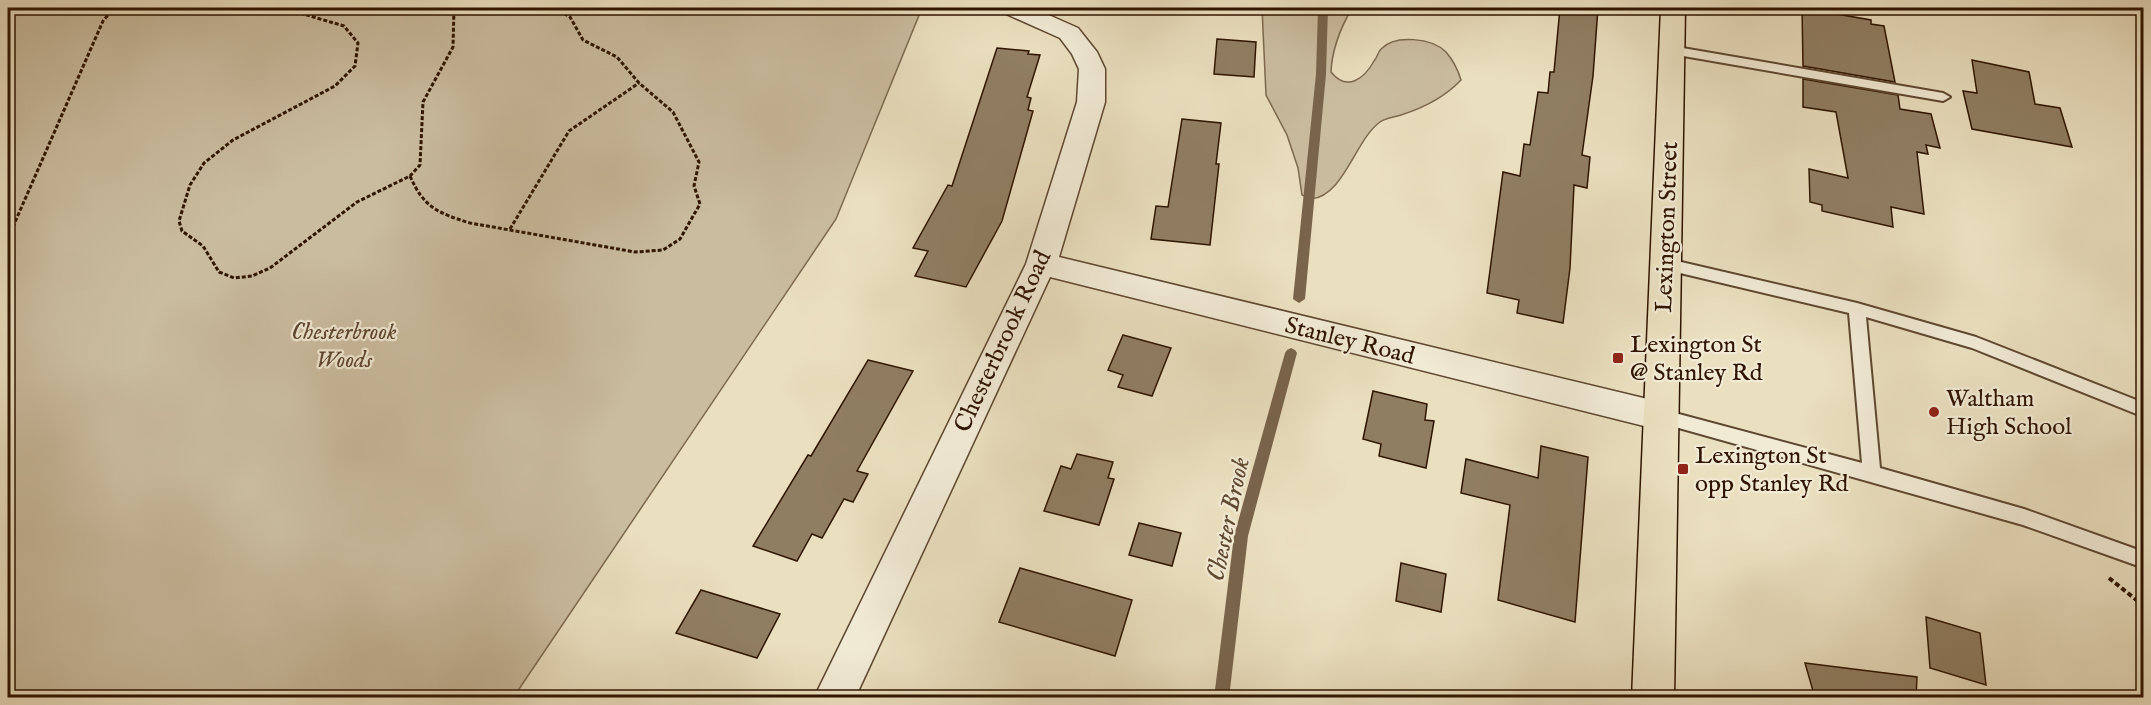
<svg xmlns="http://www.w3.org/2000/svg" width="2151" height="705" font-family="'IM FELL English',serif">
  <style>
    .green { fill: #cabc9f; stroke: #7c6850; stroke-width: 1.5 }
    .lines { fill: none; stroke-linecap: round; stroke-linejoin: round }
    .stream { fill: #79644c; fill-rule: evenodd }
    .building { fill: #907e63; stroke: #2f1400; stroke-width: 1.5 }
    .service-casing { stroke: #5e4730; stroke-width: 4 }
    .minor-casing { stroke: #5e4730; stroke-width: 3 }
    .primary-casing { stroke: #2f1400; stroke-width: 3 }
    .path-far1 { stroke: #2f1400; stroke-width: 3; stroke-dasharray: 4 2; stroke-linecap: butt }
    .path { stroke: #2f1400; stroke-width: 4; stroke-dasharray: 5 3; stroke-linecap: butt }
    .service { fill: #f1ead5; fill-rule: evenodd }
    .minor { fill: #f1ead5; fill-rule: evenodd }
    .primary { fill: #eadfbf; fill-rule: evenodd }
    .poi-dot { fill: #8f2418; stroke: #f1ead5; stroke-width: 2 }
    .labels { text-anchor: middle; stroke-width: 4.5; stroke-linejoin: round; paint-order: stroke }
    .street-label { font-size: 24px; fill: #2f1400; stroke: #f1ead5 }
    .park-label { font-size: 24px; font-style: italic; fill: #5e4630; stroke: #f1ead5 }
    .poi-label { font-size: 24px; fill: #2f1400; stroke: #f1ead5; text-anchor: start }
    .water-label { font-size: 26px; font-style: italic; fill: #604a32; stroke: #f1ead5 }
  </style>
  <rect width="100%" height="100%" fill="#eadfbf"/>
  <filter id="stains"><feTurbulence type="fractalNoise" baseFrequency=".00333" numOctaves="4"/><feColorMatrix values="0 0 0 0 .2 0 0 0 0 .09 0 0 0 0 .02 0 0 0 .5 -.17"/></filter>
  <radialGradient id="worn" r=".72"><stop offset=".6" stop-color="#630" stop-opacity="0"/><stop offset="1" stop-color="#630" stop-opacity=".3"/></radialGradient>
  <!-- green -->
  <g class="green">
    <path d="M8,8H922L836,219L513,698L8,697Z"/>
    <path d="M1262,8H1352C1341,27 1332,49 1331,72C1347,92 1364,79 1374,61C1377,58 1378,52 1381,49C1395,34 1432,38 1446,52C1453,60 1458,70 1461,80C1445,97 1423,108 1401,115C1395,117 1385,118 1380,122C1355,140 1344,196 1311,199L1302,195L1298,168L1287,135L1266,95Z"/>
  </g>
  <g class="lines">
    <!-- stream -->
    <g class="stream">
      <path d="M1318,8H1328L1326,74L1305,299L1299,303L1293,299L1316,74Z"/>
      <path d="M1291,348L1295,350L1297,353L1248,536L1229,698H1214L1234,536L1285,353L1287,350Z"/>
    </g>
  </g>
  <!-- building -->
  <g class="building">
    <path d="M1560,8H1598L1593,76L1582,155L1590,157L1587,188L1574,185L1570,268L1563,323L1517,313L1519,300L1487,293L1503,172L1520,176L1524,144L1530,145L1538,92L1548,93L1550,72H1554Z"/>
    <path d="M1802,8L1871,20V24L1884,26L1895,82L1803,66Z"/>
    <path d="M1217,39L1256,42L1254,77L1214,74Z"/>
    <path d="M997,48L1029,51L1028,54L1040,55L1027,97L1031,98L1028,110L1033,111L1002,221L966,287L915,276L928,251L913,248L948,185L952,186Z"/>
    <path d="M1972,60L2029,72L2035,104L2060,108L2072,147L1972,129L1963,91L1977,93Z"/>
    <path d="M1803,79L1898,95L1900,109L1931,114L1940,148L1926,145L1928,154L1917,152L1924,214L1891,207L1893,227L1822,211V205L1810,202L1809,169L1848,178L1836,112L1803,107Z"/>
    <path d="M1182,119L1221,123L1216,164H1219L1210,245L1151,239L1156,206L1168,207Z"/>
    <path d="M1123,335L1171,348L1152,396L1118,387L1123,375L1108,370Z"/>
    <path d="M868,360L913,371L857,471L868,474L853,502L844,499L822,538L812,534L797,561L753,546L808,455L811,456Z"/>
    <path d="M1373,391L1427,404L1425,420L1434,421L1426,468L1379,456L1381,444L1363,439Z"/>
    <path d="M1541,446L1588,457L1575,622L1498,600L1510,505L1461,493L1466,459L1538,478Z"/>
    <path d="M1077,454L1113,462L1108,478L1114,479L1099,525L1044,511L1061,466L1071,469Z"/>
    <path d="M1139,523L1181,533L1172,566L1129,555Z"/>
    <path d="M1401,563L1446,574L1441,612L1396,601Z"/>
    <path d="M1020,568L1132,600L1115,656L999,622Z"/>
    <path d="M701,590L780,614L757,658L676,633Z"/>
    <path d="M1926,617L1980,633L1986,685L1930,668Z"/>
    <path d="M1805,663L1917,677L1916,698H1815Z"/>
  </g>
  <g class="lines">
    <defs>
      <g id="service">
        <path d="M1671,46L1943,93L1950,97L1943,101L1666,53L1665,50L1666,47Z"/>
        <path d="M1664,258L1857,303L1976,337L2144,403V417L1972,348L1866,317L1880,468L2024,509L2144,552V568L2023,525L1654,421L1651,416L1654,411L1660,409L1862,463L1849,313L1659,268L1656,264L1659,260Z"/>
      </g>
      <path id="minor" d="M1001,8H1033L1078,28L1097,52L1105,69V102L1059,257L1660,402L1672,406L1677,416L1672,426L1660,430L1050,277L855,698H814L1026,264L1077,102L1079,69L1072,54L1060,38L1004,13Z"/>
      <path id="primary" d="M1661,8H1685L1674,698H1632Z"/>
    </defs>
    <!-- service casing -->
    <use href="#service" class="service-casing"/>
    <!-- minor casing -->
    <use href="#minor" class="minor-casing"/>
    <!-- primary casing -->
    <use href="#primary" class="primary-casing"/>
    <!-- path-far1 -->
    <g class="path-far1">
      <path d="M283,8L344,26L358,43L355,66L335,86L233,140L204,163L190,185L179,221L182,231L203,246L219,272L234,278L252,276L270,268L357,202L410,176L420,165L423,102L453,47L454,8"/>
      <path d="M410,176C424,208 438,213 470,223L635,252L663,250L680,239L700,204L694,186L699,162L673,112L639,83L617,57L583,40L570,17L555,8"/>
      <path d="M510,229L569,131L639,83"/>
      <path d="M8,238L103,21L114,8"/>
    </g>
    <!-- path -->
    <path class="path" d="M2109,578L2144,606"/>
    <!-- service -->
    <use href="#service" class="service"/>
    <!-- minor -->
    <use href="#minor" class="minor"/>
    <!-- primary -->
    <use href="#primary" class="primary"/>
  </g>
  <!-- markers -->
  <g class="poi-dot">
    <rect x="1612" y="352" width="12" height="12" rx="3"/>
    <circle cx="1934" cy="412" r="6"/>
    <rect x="1677" y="463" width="12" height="12" rx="3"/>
  </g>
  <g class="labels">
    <!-- street labels -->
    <g class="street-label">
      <text transform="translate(1666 227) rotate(-88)" y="8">Lexington Street</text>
      <text transform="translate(1350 340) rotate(14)" y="8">Stanley Road</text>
      <text transform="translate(1002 341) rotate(-65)" y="8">Chesterbrook Road</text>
    </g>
    <!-- park labels -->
    <g class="park-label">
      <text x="344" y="339">Chesterbrook<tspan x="344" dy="28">Woods</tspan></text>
    </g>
    <!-- poi labels -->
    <g class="poi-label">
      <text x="1630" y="352">Lexington St<tspan x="1630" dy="28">@ Stanley Rd</tspan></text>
      <text x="1946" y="406">Waltham<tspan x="1946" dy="28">High School</tspan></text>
      <text x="1695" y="463">Lexington St<tspan x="1695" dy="28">opp Stanley Rd</tspan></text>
    </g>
    <!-- water labels -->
    <g class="water-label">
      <text transform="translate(1227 519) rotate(-78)" y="9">Chester Brook</text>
    </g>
  </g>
  <!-- margin -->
  <rect width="2151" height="705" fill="none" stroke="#eadfbf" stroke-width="30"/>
  <rect x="9" y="9" width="2133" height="687" fill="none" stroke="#2f1400" stroke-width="3"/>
  <rect x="15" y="15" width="2121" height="675" fill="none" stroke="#2f1400" stroke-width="1.5"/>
  <rect width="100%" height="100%" filter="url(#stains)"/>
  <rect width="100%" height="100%" fill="url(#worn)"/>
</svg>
